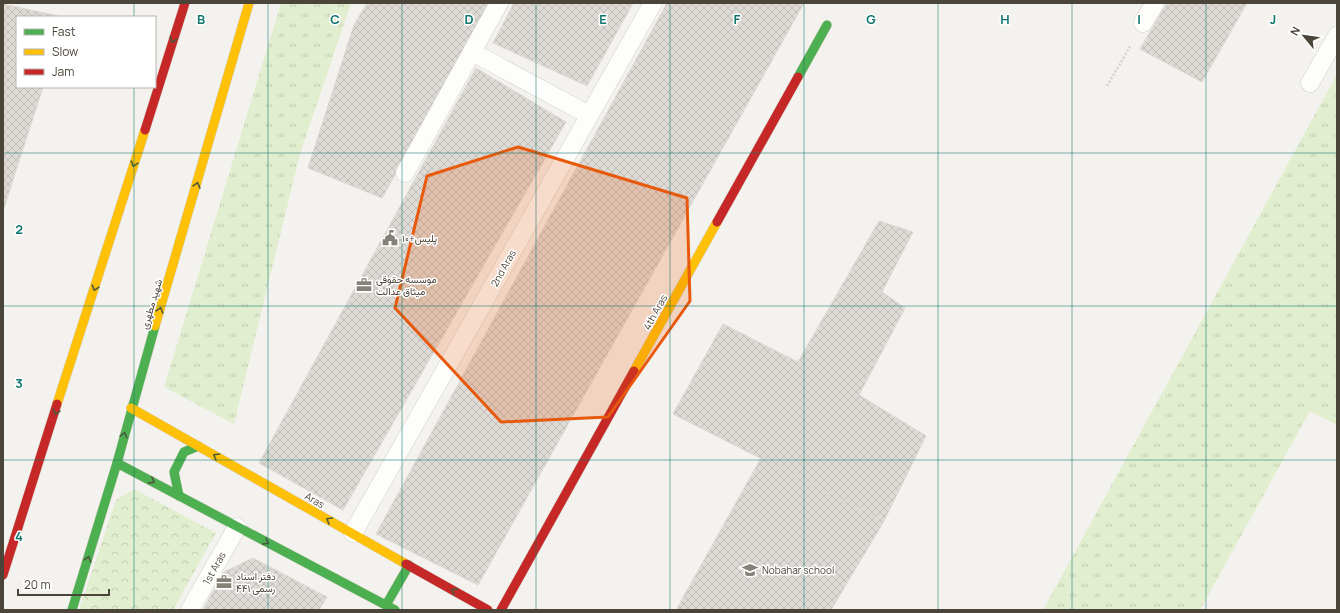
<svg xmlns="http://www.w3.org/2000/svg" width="1340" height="613" font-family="Manrope,Vazirmatn,sans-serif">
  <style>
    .grass { fill: url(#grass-tufts) }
    .forest { fill: url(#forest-crowns) }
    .building { fill: url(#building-cross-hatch); stroke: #dcd9d4 }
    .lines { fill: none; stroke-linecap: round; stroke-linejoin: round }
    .lane-casing { stroke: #d2d0cb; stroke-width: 19 }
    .fast-casing { stroke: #d3cfc5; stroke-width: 10 }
    .slow-casing { stroke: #d3cfc5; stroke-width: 10 }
    .jam-casing { stroke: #d3cfc5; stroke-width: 10 }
    .path { stroke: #d3d2cc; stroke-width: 2.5; stroke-dasharray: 2 2; stroke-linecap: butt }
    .lane { stroke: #fdfdfc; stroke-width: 18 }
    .fast { stroke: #4caf50; stroke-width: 9 }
    .slow { stroke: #ffc107; stroke-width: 9 }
    .jam { stroke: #c62828; stroke-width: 9 }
    .oneway { stroke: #4b593e }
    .marked { fill: #e8590c; fill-opacity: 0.2; stroke: #e8590c; stroke-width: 3; stroke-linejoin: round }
    .grid { fill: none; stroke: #0f766e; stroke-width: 1; stroke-opacity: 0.55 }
    .labels { text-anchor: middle; stroke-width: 3; stroke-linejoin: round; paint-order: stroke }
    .poi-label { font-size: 10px; fill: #4b4439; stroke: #fff; text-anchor: start }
    .street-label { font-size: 10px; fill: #4b4439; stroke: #fff }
    .grid-label { font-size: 13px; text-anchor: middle; font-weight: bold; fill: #0f766e; stroke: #fff; stroke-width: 3; stroke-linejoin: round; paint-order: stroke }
  </style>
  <defs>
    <pattern id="grass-tufts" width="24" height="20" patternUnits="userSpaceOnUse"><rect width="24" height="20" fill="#e1eecf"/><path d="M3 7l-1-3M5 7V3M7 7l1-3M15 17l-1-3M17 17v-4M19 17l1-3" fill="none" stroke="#c3cdb2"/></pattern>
    <pattern id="forest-crowns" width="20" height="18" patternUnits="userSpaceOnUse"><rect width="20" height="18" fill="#e1eecf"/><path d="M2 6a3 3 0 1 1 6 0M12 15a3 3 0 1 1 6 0" fill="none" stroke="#c3cdb2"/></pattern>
    <pattern id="building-cross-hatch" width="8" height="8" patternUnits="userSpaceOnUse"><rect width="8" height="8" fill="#dedbd6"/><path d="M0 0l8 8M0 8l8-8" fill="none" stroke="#c0bdb8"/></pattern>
  </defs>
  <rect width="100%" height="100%" fill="#f4f2ee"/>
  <!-- grass -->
  <g class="grass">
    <path d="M281,3H351L300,154L234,424L164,387Z"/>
    <path d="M1337,74V425L1310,411L1200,610H1043Z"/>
  </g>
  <!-- forest -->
  <path class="forest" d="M134,489L216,533L173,610H79L116,500Z"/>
  <!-- building -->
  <g class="building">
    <path d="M367,3H492L382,198L308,168L354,25Z"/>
    <path d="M514,3H633L587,86L493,43Z"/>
    <path d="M667,3H804L478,585L376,534Z"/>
    <path d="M1167,3H1247L1202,82L1140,49Z"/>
    <path d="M3,4L63,17H17V87H43L3,211Z"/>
    <path d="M476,68L566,122L343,510L259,463Z"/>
    <path d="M879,221L913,232L882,292L905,308L859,395L926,436L884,521L673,414L723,324L798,362Z"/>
    <path d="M761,458L884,521L831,610H676Z"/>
    <path d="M253,558L327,597L319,610H203L224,572Z"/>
  </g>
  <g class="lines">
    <defs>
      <g id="lane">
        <path d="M1143,23L1155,3"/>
        <path d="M472,52L589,115"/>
        <path d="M1310,83L1337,36"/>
        <path d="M405,173L499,3"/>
        <path d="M353,533L653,3"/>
        <path d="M190,610L237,527"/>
      </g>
      <g id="fast">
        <path d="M798,77L827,25"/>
        <path d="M117,463L395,610"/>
        <path d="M179,496L174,472L184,452L198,446"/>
        <path d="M386,605L409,565"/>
        <path d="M72,610L117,463L155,326"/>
      </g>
      <g id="slow">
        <path d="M155,326L249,3"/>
        <path d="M634,371L717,222"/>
        <path d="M57,404L145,130"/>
        <path d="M131,408L406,564"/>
      </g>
      <g id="jam">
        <path d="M145,130L185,3"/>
        <path d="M717,222L798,77"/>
        <path d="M406,564L488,610"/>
        <path d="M3,575L57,404"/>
        <path d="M501,610L634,371"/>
      </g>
    </defs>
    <!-- lane casing -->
    <use href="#lane" class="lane-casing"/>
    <!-- fast casing -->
    <use href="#fast" class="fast-casing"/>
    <!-- slow casing -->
    <use href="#slow" class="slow-casing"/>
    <!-- jam casing -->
    <use href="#jam" class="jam-casing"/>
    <!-- path -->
    <path class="path" d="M1107,86L1131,45"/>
    <!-- lane -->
    <use href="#lane" class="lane"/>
    <!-- fast -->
    <use href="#fast" class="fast"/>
    <!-- slow -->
    <use href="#slow" class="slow"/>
    <!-- jam -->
    <use href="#jam" class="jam"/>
  </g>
  <!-- one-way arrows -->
  <defs><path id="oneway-chevron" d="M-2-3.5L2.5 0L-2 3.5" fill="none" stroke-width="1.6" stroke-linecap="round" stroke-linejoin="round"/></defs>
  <g class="oneway">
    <use href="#oneway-chevron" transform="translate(173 40) rotate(107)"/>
    <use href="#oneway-chevron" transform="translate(134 164) rotate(107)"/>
    <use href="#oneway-chevron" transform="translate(197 185) rotate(-74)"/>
    <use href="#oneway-chevron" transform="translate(95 288) rotate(107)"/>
    <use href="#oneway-chevron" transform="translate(160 310) rotate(-73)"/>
    <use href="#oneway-chevron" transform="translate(56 412) rotate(108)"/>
    <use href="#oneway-chevron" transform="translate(124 435) rotate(-76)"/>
    <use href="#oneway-chevron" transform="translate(216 456) rotate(-150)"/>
    <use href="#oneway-chevron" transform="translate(152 481) rotate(28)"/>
    <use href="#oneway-chevron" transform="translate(329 520) rotate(-150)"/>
    <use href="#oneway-chevron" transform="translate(266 542) rotate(28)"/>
    <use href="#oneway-chevron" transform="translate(88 559) rotate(-73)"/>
    <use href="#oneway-chevron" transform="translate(454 591) rotate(-151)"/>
  </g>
  <!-- marked area -->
  <path class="marked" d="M518,147L687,198L690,301L608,417L501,422L395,308L427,176Z"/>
  <!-- grid -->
  <path class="grid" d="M134,3V17M268,3V610M402,3V610M536,3V610M670,3V610M804,3V610M938,3V610M1072,3V610M1206,3V610M134,87V610M3,153H1337M3,306H1337M3,460H1337"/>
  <!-- icons -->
  <defs>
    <symbol id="civic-bare" viewBox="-9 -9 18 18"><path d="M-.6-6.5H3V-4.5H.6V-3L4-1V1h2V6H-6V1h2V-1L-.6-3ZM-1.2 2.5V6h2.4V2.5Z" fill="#868178" stroke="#fff" stroke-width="2.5" paint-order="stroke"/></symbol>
    <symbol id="office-bare" viewBox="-9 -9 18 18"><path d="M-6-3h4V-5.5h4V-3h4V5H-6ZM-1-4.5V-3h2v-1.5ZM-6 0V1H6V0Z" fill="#868178" stroke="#fff" stroke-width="2.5" paint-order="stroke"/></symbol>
    <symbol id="school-bare" viewBox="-9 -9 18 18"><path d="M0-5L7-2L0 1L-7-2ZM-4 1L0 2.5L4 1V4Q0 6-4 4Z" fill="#868178" stroke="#fff" stroke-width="2.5" paint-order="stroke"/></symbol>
  </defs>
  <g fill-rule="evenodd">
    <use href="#civic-bare" x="379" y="227" width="22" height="22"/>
    <use href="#office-bare" x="353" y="274" width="22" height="22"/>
    <use href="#school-bare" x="739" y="559" width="22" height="22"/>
    <use href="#office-bare" x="213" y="571" width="22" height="22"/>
  </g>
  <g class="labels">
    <!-- poi labels -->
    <g class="poi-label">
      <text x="402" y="242">پلیس+۱۰</text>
      <text x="376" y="283">موسسه حقوقی<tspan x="376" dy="12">میثاق عدالت</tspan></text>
      <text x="762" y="574">Nobahar school</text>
      <text x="236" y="580">دفتر اسناد<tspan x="236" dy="12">رسمی ۴۴۱</tspan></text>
    </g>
    <!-- street labels -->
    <g class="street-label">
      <text transform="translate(503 268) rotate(-61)" y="4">2nd Aras</text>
      <text transform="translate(151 304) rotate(-73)" y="4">شهید مطهری</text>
      <text transform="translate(655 312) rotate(-61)" y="4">4th Aras</text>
      <text transform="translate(315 500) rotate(30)" y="4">Aras</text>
      <text transform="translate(214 568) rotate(-61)" y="4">1st Aras</text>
    </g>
  </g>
  <g class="grid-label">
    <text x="201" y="24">B</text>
    <text x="335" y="24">C</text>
    <text x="469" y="24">D</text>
    <text x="603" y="24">E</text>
    <text x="737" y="24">F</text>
    <text x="871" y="24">G</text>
    <text x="1005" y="24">H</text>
    <text x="1139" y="24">I</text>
    <text x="1273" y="24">J</text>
    <text x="19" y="234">2</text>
    <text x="19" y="388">3</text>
    <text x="19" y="541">4</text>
  </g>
  <!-- border -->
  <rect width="1340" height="613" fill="none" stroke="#4b4439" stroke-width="8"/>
  <!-- legend -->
  <rect x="16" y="16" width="140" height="72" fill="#ffffff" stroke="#b7b4b0"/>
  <rect x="24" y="29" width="20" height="6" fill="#4caf50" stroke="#b7b4b0"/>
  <text x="52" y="36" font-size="12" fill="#4b4439">Fast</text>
  <rect x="24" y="49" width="20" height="6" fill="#ffc107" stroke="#b7b4b0"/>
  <text x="52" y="56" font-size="12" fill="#4b4439">Slow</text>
  <rect x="24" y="69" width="20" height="6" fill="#c62828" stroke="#b7b4b0"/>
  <text x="52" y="76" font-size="12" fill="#4b4439">Jam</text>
  <!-- north arrow -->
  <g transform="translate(1304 36) rotate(299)" stroke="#ffffff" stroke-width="3" paint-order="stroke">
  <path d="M0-3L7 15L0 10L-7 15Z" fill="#4b4439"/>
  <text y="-6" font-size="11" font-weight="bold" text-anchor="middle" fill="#4b4439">N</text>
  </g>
  <!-- scale -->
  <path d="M18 589v6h91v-6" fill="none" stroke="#4b4439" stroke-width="2"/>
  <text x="24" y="589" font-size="12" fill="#4b4439" stroke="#ffffff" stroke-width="3" paint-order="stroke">20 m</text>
</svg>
